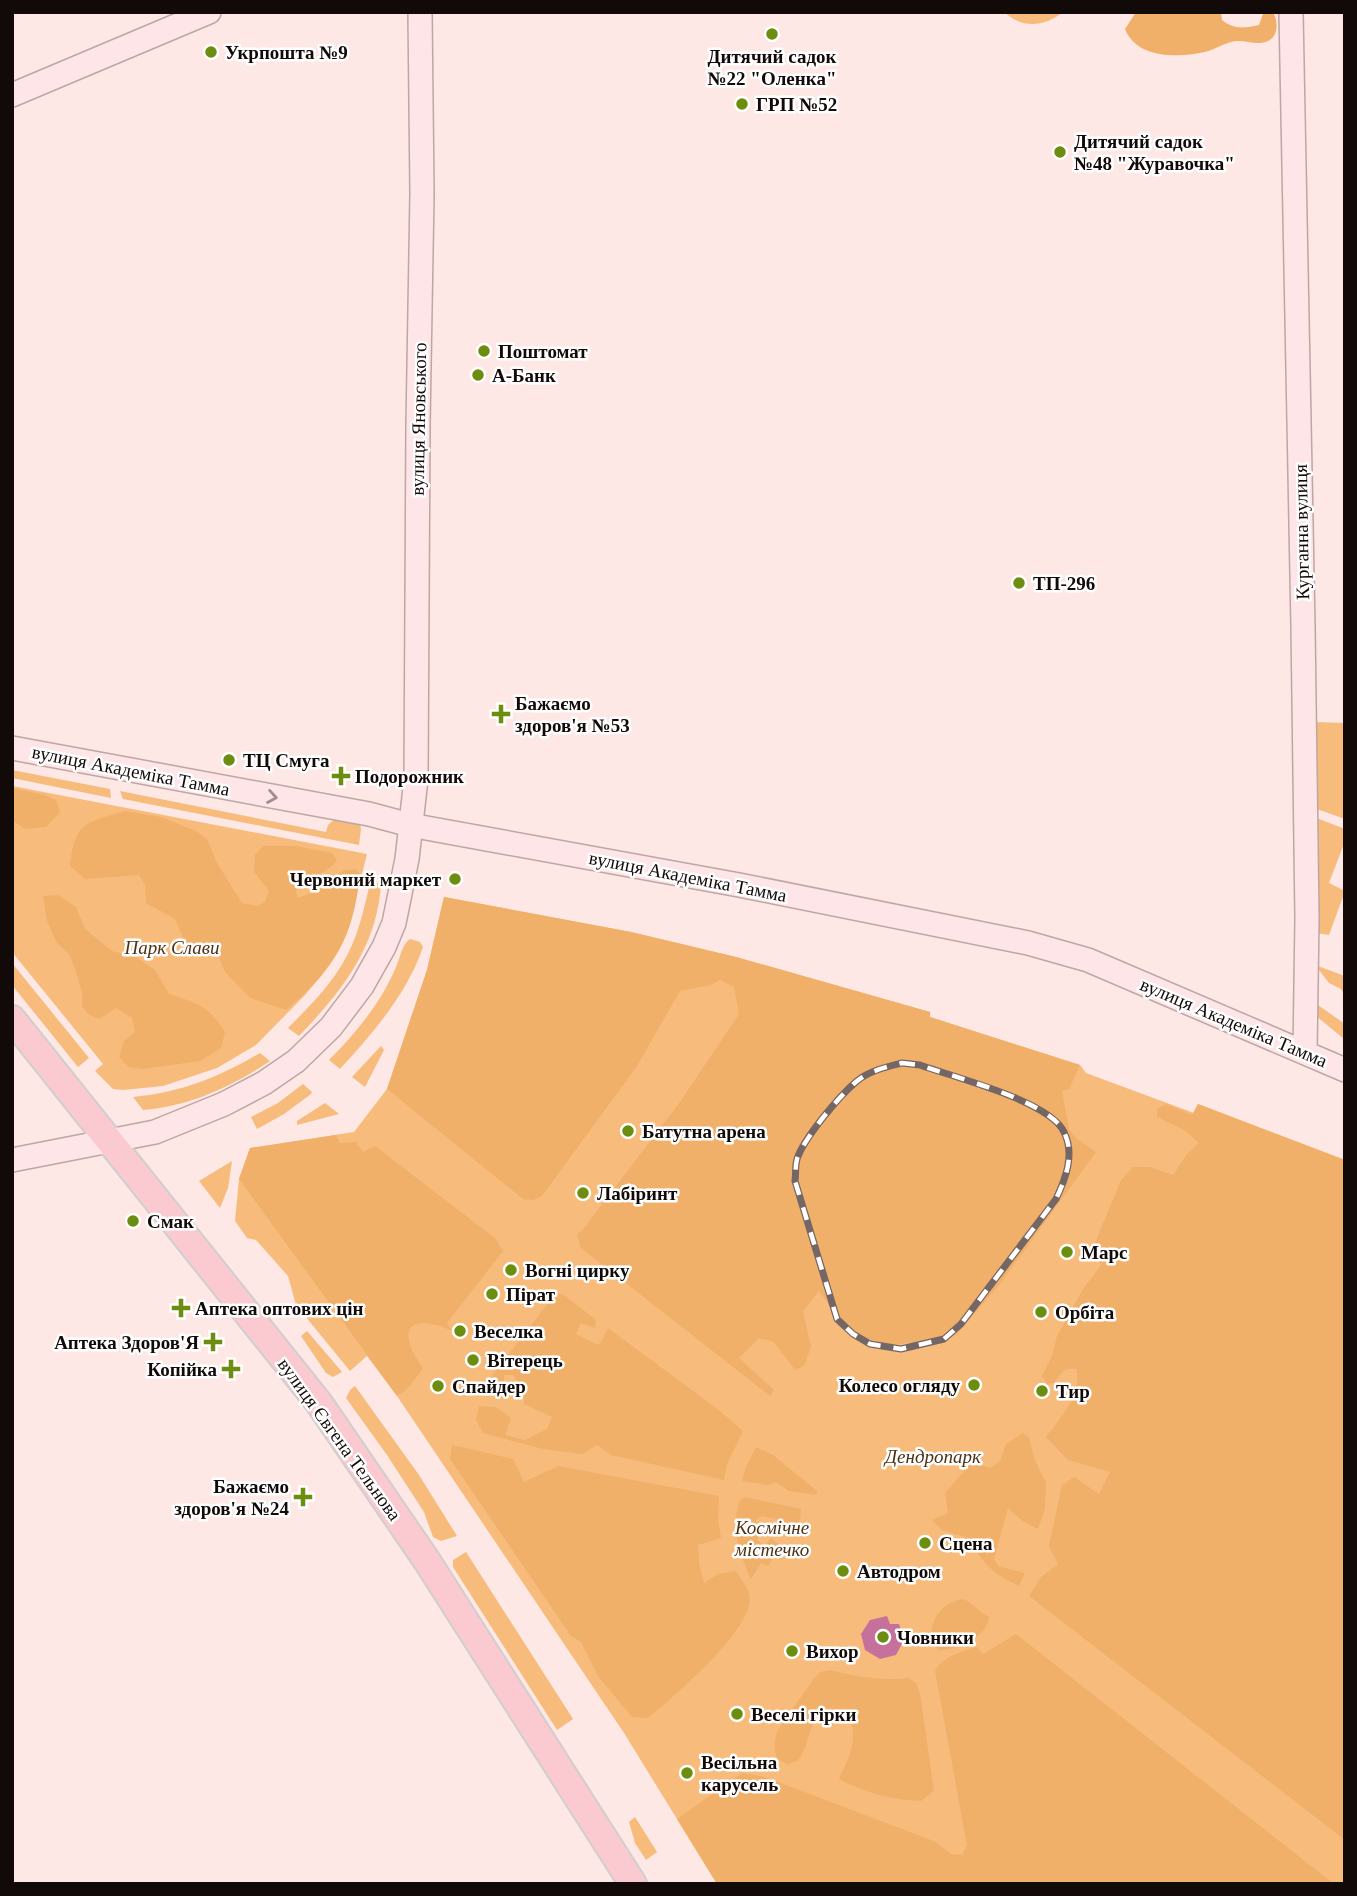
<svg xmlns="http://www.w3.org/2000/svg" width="1357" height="1896" font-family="'Times New Roman',serif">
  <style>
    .green { fill: #f7bb7c }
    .forest { fill: #f1b069 }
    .water { fill: #c6719b }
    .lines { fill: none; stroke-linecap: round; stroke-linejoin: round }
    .secondary-casing { stroke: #bea6a2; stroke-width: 26 }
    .primary-casing { stroke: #d0cece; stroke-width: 30 }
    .secondary { stroke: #fde5e8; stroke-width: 23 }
    .primary { stroke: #fbcad1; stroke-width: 26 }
    .rail-casing { stroke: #746664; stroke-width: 7 }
    .rail { stroke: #fff; stroke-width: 4.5; stroke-dasharray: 13; stroke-linecap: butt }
    .oneway { stroke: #9f8d8f }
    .poi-dot { fill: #6d8d11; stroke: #fff; stroke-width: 2.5 }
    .labels { text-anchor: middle; stroke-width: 5; stroke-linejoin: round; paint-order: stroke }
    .poi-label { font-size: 19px; font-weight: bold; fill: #120a09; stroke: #fff; text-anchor: start }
    .street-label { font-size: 19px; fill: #120a09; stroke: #fff }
    .park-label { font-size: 19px; font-style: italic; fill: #4d3213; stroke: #fff }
  </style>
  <rect width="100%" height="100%" fill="#fde8e5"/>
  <!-- green -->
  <g class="green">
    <path d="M1004,12H1063C1044,27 1023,29 1004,12Z"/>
    <path d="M1314,722L1345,723V819L1314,808Z"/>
    <path d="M12,770L110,789L111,798L12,778Z"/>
    <path d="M12,786L367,854L349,925L322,975L305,995L256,1045L217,1068L163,1086L123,1090L113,1089L95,1071L103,1064L12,952Z"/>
    <path d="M120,791L326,832L328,825L335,819L360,824L361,829L359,845L123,799Z"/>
    <path d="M1314,817L1345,829V841L1329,883L1345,891L1329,935L1315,933Z"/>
    <path d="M370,883L381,884C377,948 341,992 299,1036L288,1028C309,1007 330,986 344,961C358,937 364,909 370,883Z"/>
    <path d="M444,897L631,932L736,957L930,1012V1017L1080,1065L1086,1073L1194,1113L1198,1104L1345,1160V1884H717L624,1733L397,1396L367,1356L350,1371L296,1305L288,1276L256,1240L247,1238L235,1221L239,1179L250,1148L354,1132L387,1089L427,970Z"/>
    <path d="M410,939L420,942L423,947C407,994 373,1033 340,1069L329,1060C356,1033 381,1003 396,967C400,958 402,944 410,939Z"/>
    <path d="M12,963L89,1058L78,1067L12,985Z"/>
    <path d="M1315,965L1345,976V996L1341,989L1329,983Z"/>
    <path d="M1315,1003L1345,1024L1343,1038L1316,1016Z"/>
    <path d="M381,1046L384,1050L365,1087L352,1077Z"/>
    <path d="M260,1053L270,1061C231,1087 190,1106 143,1110L133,1097C180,1093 219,1077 260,1053Z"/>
    <path d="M303,1084L312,1092L311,1094L284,1114L257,1129L251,1117L278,1103Z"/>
    <path d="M325,1103L339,1114L297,1125V1121Z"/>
    <path d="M232,1161L228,1188L220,1208L199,1181Z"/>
    <path d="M307,1331L342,1372L333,1377L326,1373L301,1336Z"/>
    <path d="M355,1386L419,1475L457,1536L441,1541L433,1537L424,1512L387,1455L346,1398L350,1390Z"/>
    <path d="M466,1552L573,1719L557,1730L453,1567V1560Z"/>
    <path d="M635,1817L657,1852L646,1860L635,1843L629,1822Z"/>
  </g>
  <!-- forest -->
  <g class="forest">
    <path d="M1136,12H1221L1222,20C1234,30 1245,28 1259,25L1263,14L1273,12C1278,21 1279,36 1268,41C1257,46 1246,40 1236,41C1226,42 1216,49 1205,52C1178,58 1137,59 1125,29Z"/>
    <path d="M12,788L45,795L56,800L60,812L46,827L25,829L12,820Z"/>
    <path d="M125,811L161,817L196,831L207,839L217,863L242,903L257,906L265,902L269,891L254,872L255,855L263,846H296L332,853L337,861C325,874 308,877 296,890L297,898L319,891L344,870L355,869L360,874C353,939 335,968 286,1010L250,998L225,972L218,955L194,953L185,942L175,919L146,903L145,885L139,875L85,879L70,866C75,821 86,823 125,811Z"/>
    <path d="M58,895L76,907L85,929L112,951L136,957L155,970L169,994C197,1003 209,1006 225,1032L221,1048L200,1061L143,1069L129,1067L119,1057L124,1041L135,1032L132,1018L116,1008L99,1019L88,1014L82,1006V992L75,969L69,954L57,943L47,921L43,896Z"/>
    <path d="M444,897L631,932L736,957L930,1012V1017L1080,1065L1069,1089L1062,1091L1069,1129L1076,1138L1096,1152L1000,1284L956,1335L948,1339L889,1345L849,1333L819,1291L803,1311L811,1347L804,1366L795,1370L774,1342L759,1338L739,1358L774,1390L770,1396L581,1248L577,1235L584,1228L680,1102L739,1014L734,987L720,980L711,985L680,991L637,1066L542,1196L533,1200L523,1199L387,1089L427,970Z"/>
    <path d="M1166,1104L1192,1115L1198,1104L1345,1160V1840L1029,1596L1041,1577L1058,1564L1049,1546L1062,1485L1074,1477L1099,1494L1110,1472L1068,1460L1046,1437C1059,1419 1084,1392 1076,1369C1064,1367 1060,1374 1054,1383L1047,1384L1042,1376L1052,1356L1057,1336L1083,1289L1102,1264L1090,1255L1121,1180L1133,1167H1150L1173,1175L1187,1154L1199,1143L1184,1130L1157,1117V1109Z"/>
    <path d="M336,1135L340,1143L356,1142L363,1152L375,1146L496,1239L503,1251L447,1323L452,1331C433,1321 397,1314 412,1350C415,1357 420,1363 423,1369L406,1390L397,1396L239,1179L250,1148Z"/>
    <path d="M556,1293L564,1295L596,1320L595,1328L581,1323L576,1334L596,1344H600L608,1328L720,1411L743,1431L727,1464L724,1480L611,1455L597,1445L583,1454L543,1449L483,1433L476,1420L479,1406L496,1407L511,1418L505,1435L525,1440L547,1429L552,1417L524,1404L523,1391L513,1375H504V1382L492,1395L481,1390Z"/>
    <path d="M1023,1433L1029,1437L1035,1461L1046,1482L1045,1509L1038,1529L1021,1520L1008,1508L994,1559L998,1566L1025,1573L1019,1586C991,1573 983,1563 968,1538L942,1530L932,1520L948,1513L945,1493L972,1462L990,1468L1000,1461L1006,1444Z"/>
    <path d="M452,1445L513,1459L524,1482L558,1466L719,1496L718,1520L721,1538L698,1545L699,1563L704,1583L718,1574L736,1571C740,1578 747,1586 749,1594C759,1625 671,1699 648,1718L632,1717L598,1676L581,1642L571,1636L450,1459Z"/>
    <path d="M756,1447L773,1455L818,1492L815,1495L789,1491L776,1482L768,1485L742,1481L746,1467Z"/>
    <path d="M745,1497L801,1509L800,1520L794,1530L778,1520L762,1516L756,1520L758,1540L764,1547L771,1538L787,1550L781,1560L773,1558L768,1566L761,1563L751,1579C739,1554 730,1527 740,1500Z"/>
    <path d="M964,1599C973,1604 979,1612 989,1617C987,1638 958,1648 939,1651C920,1632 939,1601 964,1599Z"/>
    <path d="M1016,1634L1334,1884H717L677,1819L742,1773L765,1777L936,1842L951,1854L962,1855L967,1845L935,1671C942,1657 962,1651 977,1647L983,1654Z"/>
    <path d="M830,1670C857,1677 881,1681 909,1678L916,1683L920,1693L934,1791L921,1801C892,1800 865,1793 839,1779C850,1756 861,1733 845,1710L829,1708L820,1714L813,1723L805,1748L798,1761L787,1764L777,1759C774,1749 774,1742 777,1732C779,1728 816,1675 819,1673C822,1671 826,1671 830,1670Z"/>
  </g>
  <!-- water -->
  <path class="water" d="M887,1616L890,1624H899L904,1640L896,1655L880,1659L865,1650L861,1634L870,1620Z"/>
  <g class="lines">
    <defs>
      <g id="secondary">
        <path d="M1291,12L1303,626L1307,918L1305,1052"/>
        <path d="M12,95L209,12"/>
        <path d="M12,748L369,814L410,825L739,885L1028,943L1088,960L1345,1070"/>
        <path d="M12,1160L155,1132L224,1104L264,1083L296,1061L331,1027L362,986L384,947L394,923L407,859L416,779L418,424L422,194L420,12"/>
      </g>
      <path id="primary" d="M12,1019L319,1403L427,1561L633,1884"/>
    </defs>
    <!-- secondary casing -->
    <use href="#secondary" class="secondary-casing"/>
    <!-- primary casing -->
    <use href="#primary" class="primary-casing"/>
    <!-- secondary -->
    <use href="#secondary" class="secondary"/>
    <!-- primary -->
    <use href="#primary" class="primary"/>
    <defs>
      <path id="rail" d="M902,1063L920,1065C953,1077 1050,1101 1064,1132C1075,1154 1066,1178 1056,1199L961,1324L944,1339L901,1349L870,1344L853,1334L837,1319L795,1181C796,1175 795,1166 797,1159C804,1138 839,1096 857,1081C869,1071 886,1067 902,1063Z"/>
    </defs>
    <!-- rail casing -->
    <use href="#rail" class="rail-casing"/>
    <!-- rail -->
    <use href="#rail" class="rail"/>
  </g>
  <!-- one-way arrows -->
  <defs><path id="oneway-chevron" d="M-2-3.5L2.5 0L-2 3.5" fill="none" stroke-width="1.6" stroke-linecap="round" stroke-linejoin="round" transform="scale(1.75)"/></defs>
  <use class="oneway" href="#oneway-chevron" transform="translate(272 797) rotate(10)"/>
  <!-- markers -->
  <g class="poi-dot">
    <circle cx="772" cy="34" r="7"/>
    <circle cx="211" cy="52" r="7"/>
    <circle cx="742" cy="104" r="7"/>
    <circle cx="1060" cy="152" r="7"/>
    <circle cx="484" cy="351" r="7"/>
    <circle cx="478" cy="375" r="7"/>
    <circle cx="1019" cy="583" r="7"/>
    <path d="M497.5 703.5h7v7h7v7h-7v7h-7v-7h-7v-7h7z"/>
    <circle cx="229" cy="760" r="7"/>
    <path d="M337.5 765.5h7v7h7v7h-7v7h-7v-7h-7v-7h7z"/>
    <circle cx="455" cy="879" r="7"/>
    <circle cx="628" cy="1131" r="7"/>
    <circle cx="583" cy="1193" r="7"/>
    <circle cx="133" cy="1221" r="7"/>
    <circle cx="1067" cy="1252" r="7"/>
    <circle cx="511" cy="1270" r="7"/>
    <circle cx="492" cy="1294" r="7"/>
    <path d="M177.5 1297.5h7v7h7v7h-7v7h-7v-7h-7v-7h7z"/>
    <circle cx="1041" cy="1312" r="7"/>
    <circle cx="460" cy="1331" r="7"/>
    <path d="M209.5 1331.5h7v7h7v7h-7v7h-7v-7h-7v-7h7z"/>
    <circle cx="473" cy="1360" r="7"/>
    <path d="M227.5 1358.5h7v7h7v7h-7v7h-7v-7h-7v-7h7z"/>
    <circle cx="974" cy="1385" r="7"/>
    <circle cx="438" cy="1386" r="7"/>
    <circle cx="1042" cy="1391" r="7"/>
    <path d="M299.5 1486.5h7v7h7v7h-7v7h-7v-7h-7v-7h7z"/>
    <circle cx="925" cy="1543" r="7"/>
    <circle cx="843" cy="1571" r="7"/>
    <circle cx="883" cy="1637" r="7"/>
    <circle cx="792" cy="1651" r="7"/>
    <circle cx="737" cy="1714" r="7"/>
    <circle cx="687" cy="1773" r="7"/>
  </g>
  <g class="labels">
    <!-- poi labels -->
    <g class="poi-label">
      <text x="225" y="59">Укрпошта №9</text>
      <text x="772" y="63" text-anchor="middle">Дитячий садок<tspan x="772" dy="22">№22 "Оленка"</tspan></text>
      <text x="756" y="111">ГРП №52</text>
      <text x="1074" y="148">Дитячий садок<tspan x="1074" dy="22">№48 "Журавочка"</tspan></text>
      <text x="498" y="358">Поштомат</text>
      <text x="492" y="382">А-Банк</text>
      <text x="1033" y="590">ТП-296</text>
      <text x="515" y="710">Бажаємо<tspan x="515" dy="22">здоров'я №53</tspan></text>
      <text x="243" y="767">ТЦ Смуга</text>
      <text x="355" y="783">Подорожник</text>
      <text x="441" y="886" text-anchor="end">Червоний маркет</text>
      <text x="642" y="1138">Батутна арена</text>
      <text x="597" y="1200">Лабіринт</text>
      <text x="147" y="1228">Смак</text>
      <text x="1081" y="1259">Марс</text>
      <text x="525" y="1277">Вогні цирку</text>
      <text x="506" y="1301">Пірат</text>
      <text x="195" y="1315">Аптека оптових цін</text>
      <text x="1055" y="1319">Орбіта</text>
      <text x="474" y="1338">Веселка</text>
      <text x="199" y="1349" text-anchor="end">Аптека Здоров'Я</text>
      <text x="487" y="1367">Вітерець</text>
      <text x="217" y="1376" text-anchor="end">Копійка</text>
      <text x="960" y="1392" text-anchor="end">Колесо огляду</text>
      <text x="452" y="1393">Спайдер</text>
      <text x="1056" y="1398">Тир</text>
      <text x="289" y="1493" text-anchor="end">Бажаємо<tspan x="289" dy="22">здоров'я №24</tspan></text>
      <text x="939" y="1550">Сцена</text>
      <text x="857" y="1578">Автодром</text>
      <text x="897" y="1644">Човники</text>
      <text x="806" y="1658">Вихор</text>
      <text x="751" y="1721">Веселі гірки</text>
      <text x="701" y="1769">Весільна<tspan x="701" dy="22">карусель</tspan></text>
    </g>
    <!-- street labels -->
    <g class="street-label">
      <text transform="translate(418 419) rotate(-89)" y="7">вулиця Яновського</text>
      <text transform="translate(1301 532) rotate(-91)" y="7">Курганна вулиця</text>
      <text transform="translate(131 770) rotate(11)" y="7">вулиця Академіка Тамма</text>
      <text transform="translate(688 876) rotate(11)" y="7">вулиця Академіка Тамма</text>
      <text transform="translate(1234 1022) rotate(23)" y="7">вулиця Академіка Тамма</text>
      <text transform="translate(340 1439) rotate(54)" y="7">вулиця Євгена Тельнова</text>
    </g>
    <!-- park labels -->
    <g class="park-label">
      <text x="172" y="954">Парк Слави</text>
      <text x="933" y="1463">Дендропарк</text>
      <text x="772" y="1534">Космічне<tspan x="772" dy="22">містечко</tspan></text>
    </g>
  </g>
  <!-- border -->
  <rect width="1357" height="1896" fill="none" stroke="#120a09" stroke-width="28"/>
</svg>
